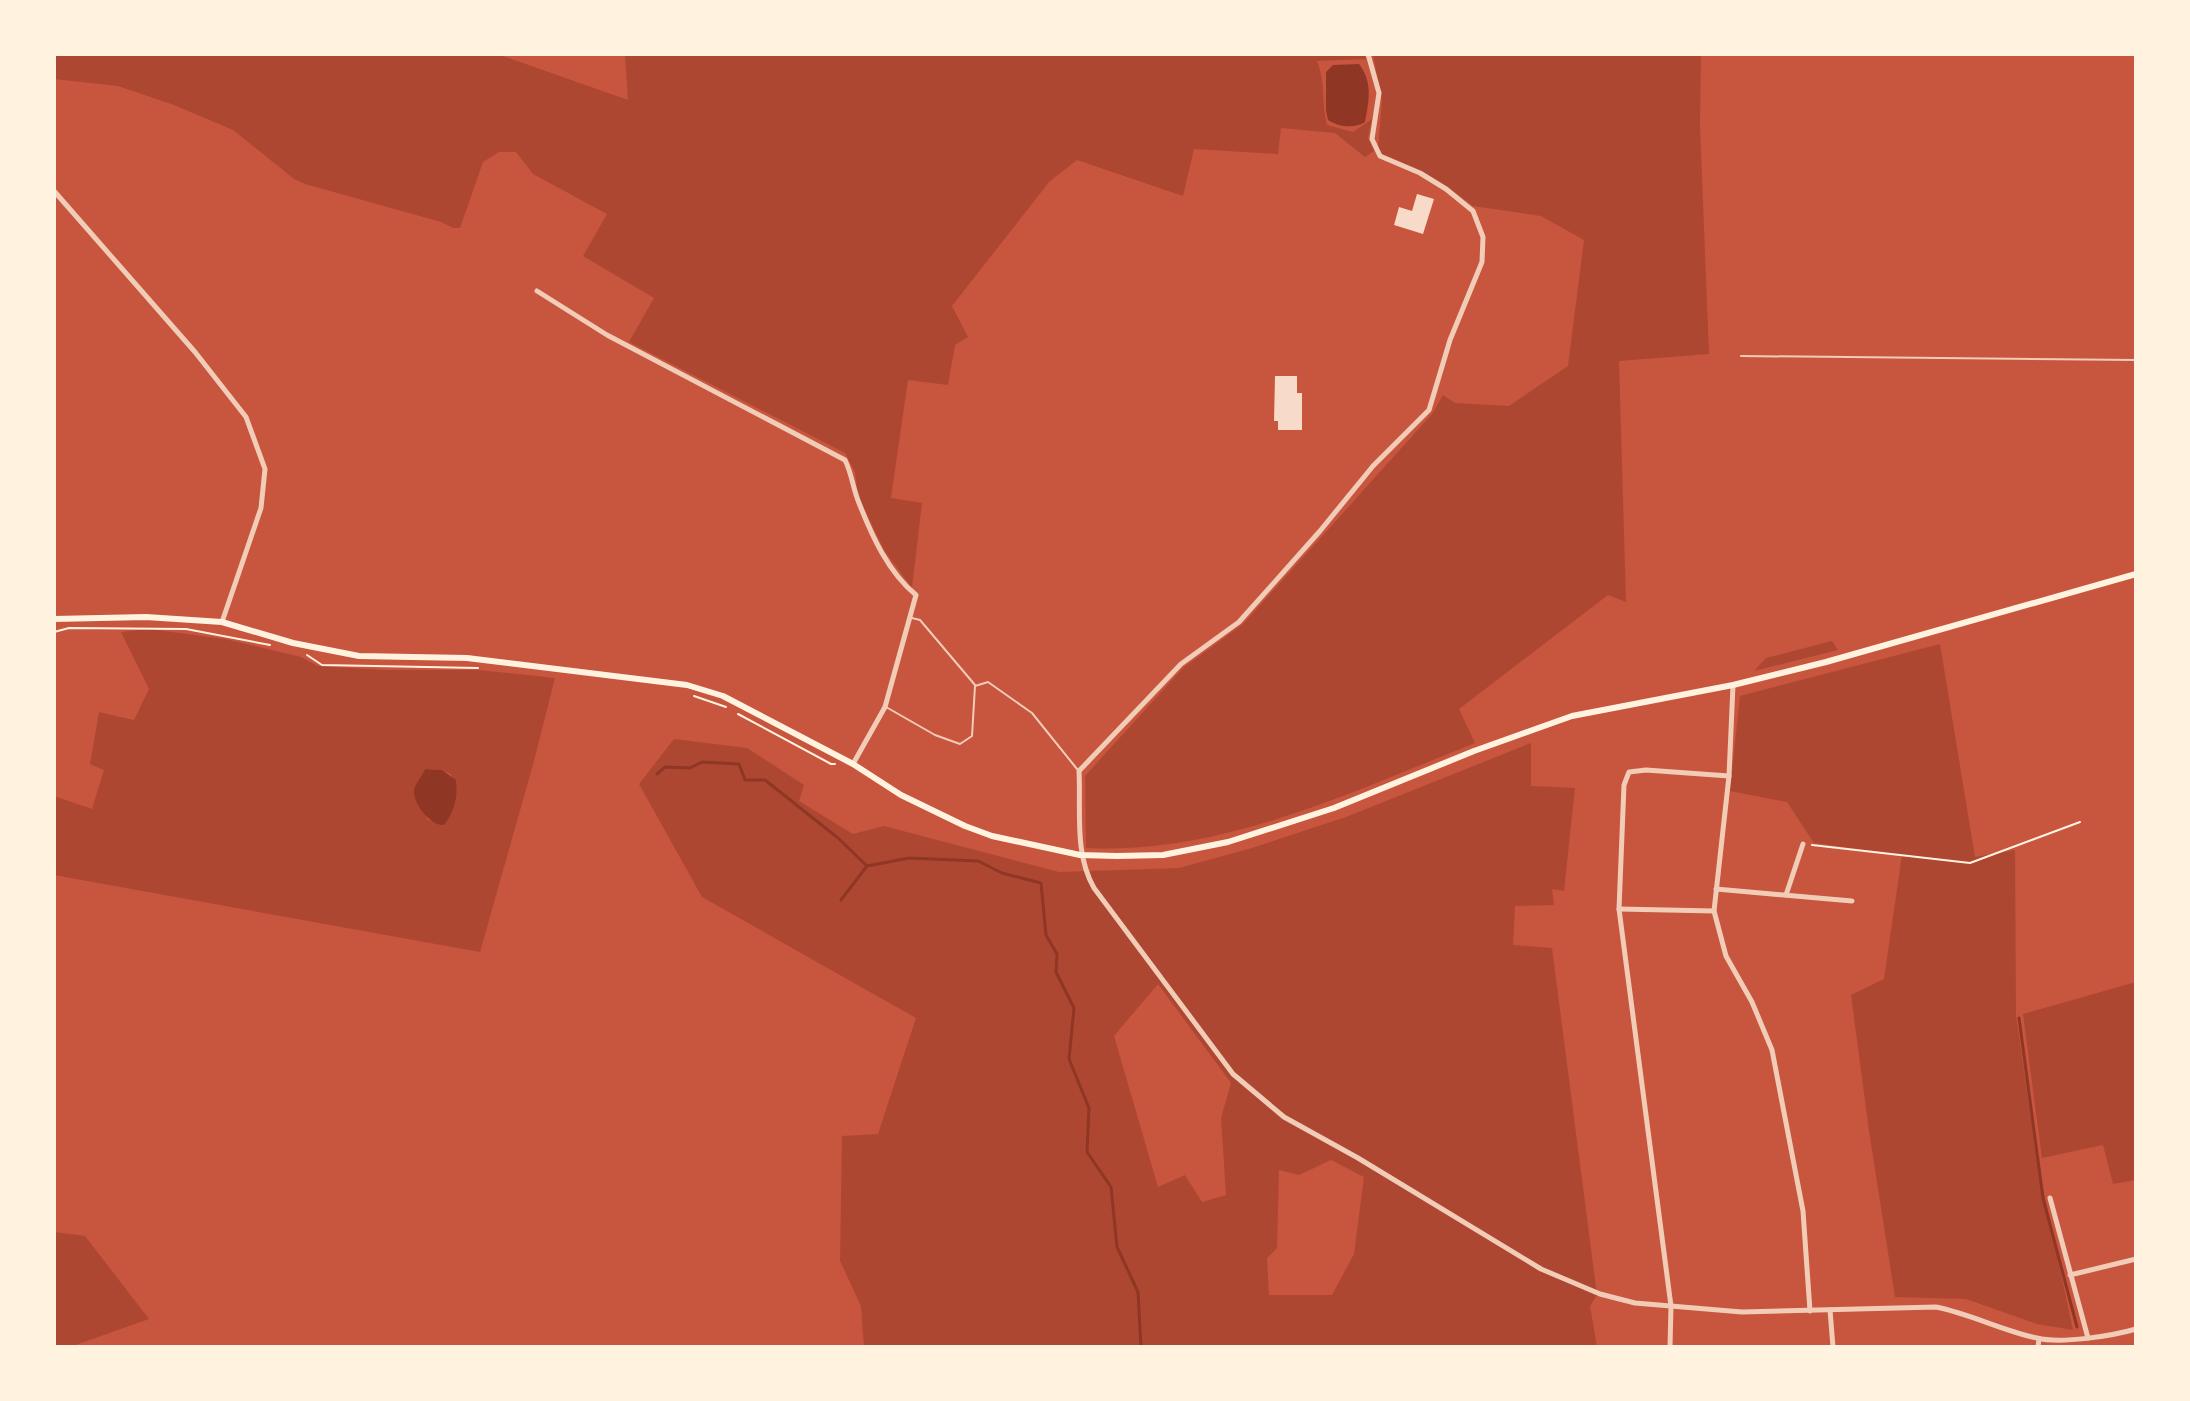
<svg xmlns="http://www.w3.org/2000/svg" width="2190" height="1401" font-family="'Source Sans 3',sans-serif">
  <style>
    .green { fill: #ae4732; fill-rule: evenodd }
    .water { fill: #8f3625 }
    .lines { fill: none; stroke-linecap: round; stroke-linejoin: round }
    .stream { stroke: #8f3625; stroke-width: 3 }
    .building { fill: #f7dbc8 }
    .path { stroke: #fff3e0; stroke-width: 2 }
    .service { stroke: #f1ccb7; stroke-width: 2 }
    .minor { stroke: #f1ccb7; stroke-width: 5 }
    .secondary { stroke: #fff3e0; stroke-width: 6 }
  </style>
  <rect width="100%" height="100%" fill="#c8553d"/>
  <!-- green -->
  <g class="green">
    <path d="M54,54H497L628,100L625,54H1364L1366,59L1317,61C1326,82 1321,103 1327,125L1353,132L1372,119L1368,138L1374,151L1365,157L1335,133L1281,128L1278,154L1194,149L1183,196L1077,160L1049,182L952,306L968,337L955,345L948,385L908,380L891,498L922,503L912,588L884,550L858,496L855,472L845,453L629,342L654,298L583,256L607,214L533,174L516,152H499L483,162L460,228H453L441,222L305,184L294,179L233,130L174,105L118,86L54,79Z"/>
    <path d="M1373,54H1701L1700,126L1709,354L1619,361L1626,602L1608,595L1459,709L1475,743C1351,792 1222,855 1086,848L1085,776L1183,668L1243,624L1432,414L1443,395L1455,403L1509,406L1568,366L1584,240L1541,216L1473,206L1448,187L1383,155L1378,148L1382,101Z"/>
    <path d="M149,629L225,639L301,657L318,666L385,670H478L555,678L534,761L480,952L54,875V796L92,809L104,770L90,764L99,712L134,720L149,689L121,632ZM425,769L442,770L451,774C458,796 458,806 444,824L428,820C415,790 410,801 425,769Z"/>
    <path d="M1832,641L1838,650L1754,671L1766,658Z"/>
    <path d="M1940,644L1975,857L2015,850L2016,1015L2037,1160L2073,1330L2037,1324L1966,1299L1895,1297L1869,1131L1851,995L1884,979L1902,855L1814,843L1787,802L1730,791L1740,696Z"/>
    <path d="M674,739L747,748L804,785L799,801L853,834L884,826L1059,872L1179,868L1252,848L1346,817L1531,743V786L1575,788L1564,891L1552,889L1554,905L1515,906L1513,945L1552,948L1597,1295L1590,1306L1597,1347H864L861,1306L840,1261L842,1136L878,1134L916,1018L702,897L639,784ZM1158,984L1231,1083L1221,1118L1226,1195L1202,1202L1185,1175L1158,1187L1114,1036ZM1331,1160L1364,1177L1354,1254L1332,1295H1269L1267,1258L1277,1248L1279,1170L1299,1175Z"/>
    <path d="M2136,982V1180L2113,1184L2103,1145L2042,1158L2023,1014Z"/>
    <path d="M54,1232L85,1236L149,1319L70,1347H54Z"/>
  </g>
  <!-- water -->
  <g class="water">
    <path d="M1359,64C1373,82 1369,101 1365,122C1354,129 1339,127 1328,120L1326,110V72L1333,65Z"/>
    <path d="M425,769L442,770L456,780C458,797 455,811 444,825C431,826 415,806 414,793C413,785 422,777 425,769Z"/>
  </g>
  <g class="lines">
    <!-- stream -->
    <g class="stream">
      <path d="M657,774L665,767L690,768L702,762L739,764L745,780H765L838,838L867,866L909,858L978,861L1002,873L1041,883L1046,935L1057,954L1056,972L1074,1008L1069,1059L1089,1108L1087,1152L1111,1187L1117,1247L1138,1292L1141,1347"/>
      <path d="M841,900L867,866"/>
      <path d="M2019,1018L2043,1198L2077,1327"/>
    </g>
  </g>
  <!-- building -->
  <g class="building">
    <path d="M1417,194L1434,199L1423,234L1394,225L1399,207L1412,211Z"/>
    <path d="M1275,376H1297V393H1302V430H1278V421H1274Z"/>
  </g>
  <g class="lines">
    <!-- path -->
    <g class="path">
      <path d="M54,632L69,628L186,629L270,645"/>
      <path d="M307,655L322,665L478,668"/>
      <path d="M694,696L726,707"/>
      <path d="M738,714L831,764H835"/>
      <path d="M1812,845L1970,863L2080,822"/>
    </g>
    <!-- service -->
    <g class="service">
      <path d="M1741,356L2136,360"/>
      <path d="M912,618L920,620L975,685"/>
      <path d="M886,707L935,735L960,744L972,736L975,686L988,682L1032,713L1077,769"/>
    </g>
    <!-- minor -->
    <g class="minor">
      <path d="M1368,54L1379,93L1372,139L1380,156L1420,173L1446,189L1473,211L1483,237L1482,262L1450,340L1429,410L1373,466L1320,531L1239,622L1181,664L1079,771C1081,811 1074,853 1094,888L1233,1074L1284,1117L1358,1158L1541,1269L1600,1294L1635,1303L1742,1312L1936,1307C1971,1314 2003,1331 2037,1338C2061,1344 2112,1336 2136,1329"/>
      <path d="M54,191L195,352L246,417L265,469L261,508L222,622"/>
      <path d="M537,291L607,335L845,460C852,474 853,489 859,503C872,536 888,572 916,595L885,707L853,764"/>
      <path d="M1733,685L1729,776L1714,911L1726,956L1752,1002L1772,1050L1803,1211L1810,1311"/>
      <path d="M1716,889L1852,901"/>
      <path d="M1786,895L1803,844"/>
      <path d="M1619,909L1714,911"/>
      <path d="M2050,1198L2088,1338"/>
      <path d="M2070,1275L2136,1259"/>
      <path d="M1830,1310L1833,1347"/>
      <path d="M1670,1347L1671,1306L1619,909L1624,785L1629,772L1646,770L1729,776"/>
      <path d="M2038,1347L2039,1339"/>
    </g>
    <!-- secondary -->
    <path class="secondary" d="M54,619L146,617L222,622L293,643L359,656L467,658L687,685L723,696L853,764L901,795L965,826L992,836L1080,855L1117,856L1163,855L1228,842L1334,808L1474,751L1572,716L1733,685L1826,662L2136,574"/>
  </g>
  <!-- border -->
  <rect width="2190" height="1401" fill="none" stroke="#fff3e0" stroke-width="112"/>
</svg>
